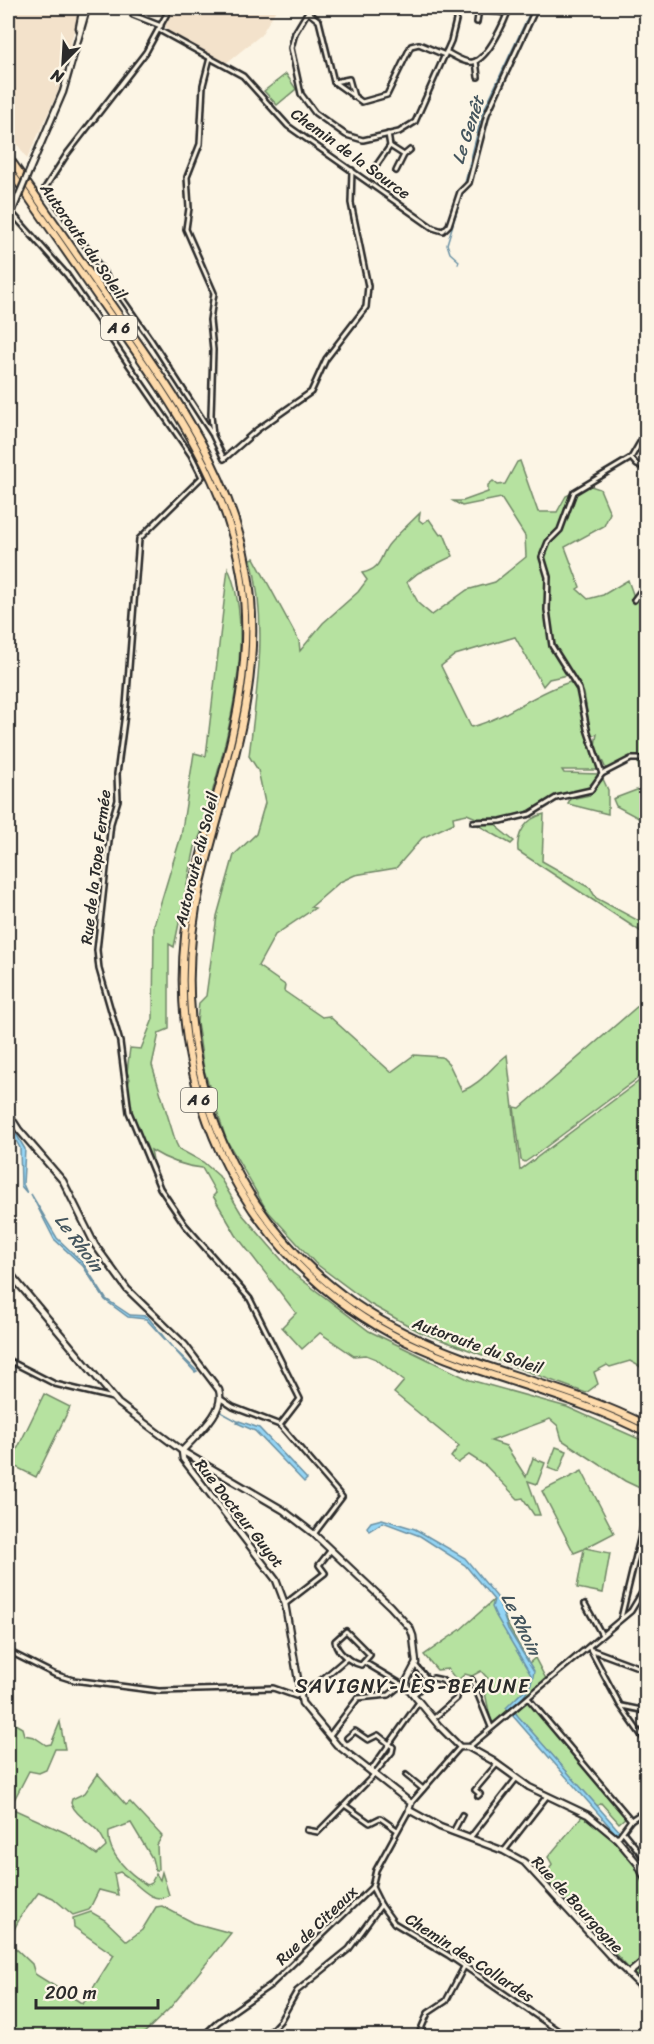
<svg xmlns="http://www.w3.org/2000/svg" width="654" height="2044" font-family="Sriracha,sans-serif">
  <style>
    .built { fill: #f3e2cb }
    .green { fill: #b6e2a0; stroke: #708666; stroke-width: 1.5 }
    .water { fill: #94d5f5; stroke: #6a91a4; stroke-width: 1.5 }
    .lines { fill: none; stroke-linecap: round; stroke-linejoin: round }
    .stream { stroke: #6a91a4; stroke-width: 1.5 }
    .street-casing { stroke: #2b2b2b; stroke-width: 8 }
    .secondary-casing { stroke: #2b2b2b; stroke-width: 9 }
    .highway-casing { stroke: #2b2b2b; stroke-width: 10 }
    .street { stroke: #fcf5e5; stroke-width: 3 }
    .secondary { stroke: #fcf5e5; stroke-width: 4.5 }
    .highway { stroke: #fedbac; stroke-width: 6 }
    .secondary-bridge-casing { stroke: #2b2b2b; stroke-width: 9; stroke-linecap: butt }
    .secondary-bridge { stroke: #fcf5e5; stroke-width: 4.5 }
    .labels { text-anchor: middle; stroke-width: 4.5; stroke-linejoin: round; paint-order: stroke }
    .shield { fill: #fcf5e5; stroke: #6a6863; stroke-width: 1.5 }
    .shield-label { font-size: 15px; font-weight: bold; fill: #2b2b2b }
    .street-label { font-size: 16px; fill: #2b2b2b; stroke: #fcf5e5 }
    .water-label { font-size: 18px; font-style: italic; fill: #45565e; stroke: #fcf5e5 }
    .quarter-label { font-size: 20px; letter-spacing: 1.5px; fill: #2b2b2b; stroke: #fcf5e5 }
  </style>
  <rect width="100%" height="100%" fill="#fcf5e5"/>
  <filter id="ink" filterUnits="userSpaceOnUse"><feTurbulence type="fractalNoise" baseFrequency=".0167" numOctaves="2"/><feDisplacementMap in="SourceGraphic" scale="12" xChannelSelector="R" yChannelSelector="G"/><feConvolveMatrix kernelMatrix="1 2 1 2 8 2 1 2 1" color-interpolation-filters="sRGB"/></filter>
  <g filter="url(#ink)">
    <!-- built -->
    <g class="built">
      <path d="M8,8H80L58,92L27,159L8,129Z"/>
      <path d="M174,8H277L261,35L225,64L168,32L165,25Z"/>
    </g>
    <!-- green -->
    <g class="green">
      <path d="M286,74L296,89L277,105L264,91Z"/>
      <path d="M520,461L538,512H557L566,496L588,485L600,489L610,513L604,526L565,547L580,587L577,589L588,599L603,595L628,580L634,597L646,595V822L616,806L613,799L642,788L637,756L606,769L595,745L597,734L591,736L584,693L572,674L549,679L543,686L515,637L455,655L441,666L471,727C507,718 535,692 570,682L579,693L583,724L599,770H562L564,773L599,774L586,790L554,797L533,811L500,819L476,818L467,814L453,817L454,823L422,838L396,868L355,875L340,882L311,907L315,908L275,935L258,966L285,985L284,991L322,1017L329,1016L391,1072L414,1055L442,1057L449,1064L462,1091C482,1083 490,1068 507,1055L520,1170L646,1076V1370L630,1361L610,1367L607,1365L594,1372L598,1384L586,1393L420,1332L370,1304L315,1263L266,1209L226,1139L204,1070L197,1022L199,1003L206,996L217,916L234,855L256,834L265,803L258,770L249,756C257,690 268,624 251,559L254,558L299,641L300,651L323,623L358,592L367,580L362,573C384,568 379,555 390,543C399,533 410,523 420,513L419,520L423,523L429,519L440,535L444,534L453,556L418,573L407,582L419,604L432,615L467,590L495,582L526,557L525,536L501,498L462,506L453,501H463L488,492V485L493,481L498,485L505,484L517,462Z"/>
      <path d="M228,568C260,641 221,759 201,833L195,847L174,947L169,944V1029L159,1033L152,1065L176,1143L179,1149L203,1162L219,1176L241,1213L293,1273L369,1331L470,1380L567,1407L646,1442V1491L625,1481L562,1440L558,1426L550,1419L491,1441L506,1446L526,1477L533,1458L545,1463L537,1484L528,1481L540,1515H534L523,1498L518,1499L486,1466L469,1455L458,1463L451,1457L459,1446L394,1393L404,1381L376,1359L366,1355L354,1356L320,1333L302,1349L282,1327L296,1313L236,1235L213,1196L216,1193L202,1168C182,1166 167,1160 151,1150L153,1160L149,1161C142,1143 119,1096 130,1079L127,1072L130,1048L141,1049L153,1019L154,925L181,836L194,753L206,756Z"/>
      <path d="M603,779L608,790V814L568,804L570,799L590,795Z"/>
      <path d="M544,814L542,861L590,888L596,898L639,921L646,929V935L518,851C516,834 526,818 544,814Z"/>
      <path d="M478,822L497,823L499,829L514,841L511,844L476,824Z"/>
      <path d="M639,1005L646,1010V1072L531,1158L525,1162L521,1160L514,1107L520,1108Z"/>
      <path d="M44,1394L70,1407L36,1477L10,1464Z"/>
      <path d="M556,1447L567,1451L559,1472L548,1468Z"/>
      <path d="M582,1471L614,1533L585,1548L610,1553L603,1593L577,1588L584,1549L574,1553L542,1491Z"/>
      <path d="M496,1598L509,1627L529,1663L535,1658L546,1679L492,1726L484,1688L491,1682L481,1671L472,1676L465,1674L457,1681L448,1669L437,1670L424,1655L460,1630Z"/>
      <path d="M528,1701L626,1817L619,1823L601,1803L597,1806L518,1717L515,1712Z"/>
      <path d="M8,1720L22,1728L24,1735L34,1737L46,1745L51,1744L60,1722L65,1749H55L46,1770L39,1773L29,1771L12,1804L13,1809L66,1833L97,1855L106,1847C100,1823 78,1821 71,1803L72,1799L85,1793L98,1774L126,1805L130,1802L162,1836L157,1845L158,1869L155,1871L152,1858L131,1823L109,1831C106,1854 130,1874 147,1885L151,1883L156,1874L160,1880L162,1872L169,1895C151,1907 136,1880 120,1872L114,1874L118,1895L99,1890L89,1910L73,1915L53,1898L39,1892L21,1916L8,1941L32,1964L35,1974L83,2004L114,1955L74,1927L73,1918L91,1912L105,1920L127,1941L142,1930L156,1907L162,1906L194,1923L231,1933L170,2008L141,2036H8Z"/>
      <path d="M583,1815L617,1839L633,1858L646,1881V1987L550,1883L554,1877L548,1872L552,1864L548,1857Z"/>
    </g>
    <!-- water -->
    <g class="water">
      <path d="M8,1120L25,1149L23,1184L27,1193L21,1186L20,1148L8,1126Z"/>
      <path d="M31,1194L57,1238L83,1263L106,1299L130,1315L147,1316L171,1346L197,1371L195,1372L146,1319L128,1317L105,1300L83,1266L54,1239Z"/>
      <path d="M239,1421L259,1428L307,1479L304,1482L255,1431L237,1423Z"/>
      <path d="M382,1519L415,1529L465,1558L497,1597L508,1629L534,1671C532,1689 522,1700 509,1711L506,1708L523,1691L531,1675L496,1616L492,1607L494,1600L465,1565L420,1536L383,1522L369,1531L367,1527L371,1522Z"/>
      <path d="M515,1712L518,1716L621,1833L618,1836L512,1715Z"/>
    </g>
    <g class="lines">
      <!-- stream -->
      <g class="stream">
        <path d="M464,187L482,114L532,8"/>
        <path d="M458,264L459,261L450,253L447,244L463,191"/>
        <path d="M219,1411L239,1422"/>
      </g>
      <defs>
        <g id="street">
          <path d="M137,8L133,15L161,26"/>
          <path d="M170,8L146,52L67,154L45,188L151,340L212,434"/>
          <path d="M310,8L295,33L291,48L301,94L315,113L346,135L363,140L399,132L415,122L451,41L459,8"/>
          <path d="M479,10L507,13"/>
          <path d="M308,12L319,21L334,82L362,102L387,95L411,46L419,44L445,55"/>
          <path d="M477,22L479,9"/>
          <path d="M159,30L243,76L288,126L433,228L443,231L449,225L460,192L469,183L487,114L536,8"/>
          <path d="M446,52C453,55 465,64 473,62C488,59 505,21 509,8"/>
          <path d="M210,58L203,85L200,144L187,177L189,208L186,229L214,293L210,320L213,350L211,415L213,436L224,459L257,430L311,392L326,359L366,307L368,286L351,203L352,170"/>
          <path d="M476,61L478,77"/>
          <path d="M334,82L349,79L354,97"/>
          <path d="M390,146L404,155"/>
          <path d="M376,166L390,146L388,134"/>
          <path d="M396,171L404,155L410,150"/>
          <path d="M12,213L67,275L191,455L202,477L139,539L126,706L117,774L118,800L111,823L97,950L99,969L120,1042L129,1112L160,1188L185,1225L250,1299L300,1399L280,1425"/>
          <path d="M646,432L631,458L637,465L646,467"/>
          <path d="M634,600L646,584"/>
          <path d="M602,774L631,759H646"/>
          <path d="M473,822L501,821L530,814L556,798L591,790L602,774L587,729L579,689L552,646L547,610L548,577L542,557L548,542L560,530L574,492L631,458"/>
          <path d="M8,1360L55,1384L113,1398"/>
          <path d="M221,1399L233,1407L280,1425L342,1497L314,1534"/>
          <path d="M285,1604L325,1573L319,1565L330,1551"/>
          <path d="M585,1604L602,1635"/>
          <path d="M621,1618L646,1514"/>
          <path d="M346,1631L370,1655L361,1665C350,1662 337,1653 335,1641Z"/>
          <path d="M589,1647L620,1705L646,1742"/>
          <path d="M592,1650L646,1670"/>
          <path d="M8,1651L54,1674L73,1680L159,1691L273,1688L296,1696L319,1682L347,1658"/>
          <path d="M364,1662L401,1684"/>
          <path d="M429,1681L433,1678L442,1680L457,1695L472,1680L491,1727"/>
          <path d="M413,1695L429,1681L415,1665"/>
          <path d="M528,1698L631,1820"/>
          <path d="M622,1706L646,1711"/>
          <path d="M433,1719L457,1698V1695"/>
          <path d="M330,1735L358,1698L389,1695L401,1685"/>
          <path d="M469,1747L631,1611L646,1586"/>
          <path d="M371,1770L419,1702"/>
          <path d="M406,1775L423,1789"/>
          <path d="M478,1796L480,1794L475,1790L497,1764"/>
          <path d="M411,1803L460,1747"/>
          <path d="M346,1806L370,1823L380,1818L397,1830"/>
          <path d="M307,1830L318,1832L371,1778L392,1752L393,1747L378,1735L368,1740L355,1731L347,1738"/>
          <path d="M453,1832L462,1815"/>
          <path d="M624,1833L646,1860"/>
          <path d="M470,1838L516,1779"/>
          <path d="M617,1839L631,1820L646,1810"/>
          <path d="M504,1851L547,1796"/>
          <path d="M372,1887L381,1905L394,1923L448,1955L566,2036"/>
          <path d="M203,2036L218,2022L272,1984L372,1887L376,1870L409,1810"/>
          <path d="M266,2036L280,2021L297,1991L349,1949L381,1905"/>
          <path d="M418,2036L428,2013L446,2001L464,1967"/>
        </g>
        <g id="secondary">
          <path d="M79,28L83,8"/>
          <path d="M30,169L63,92L87,8"/>
          <path d="M8,222L17,200"/>
          <path d="M8,1113L19,1130L63,1181L95,1245L127,1289L185,1345L219,1390C226,1412 196,1435 182,1451"/>
          <path d="M8,1271L118,1403L182,1451L283,1510L314,1534L390,1606L410,1628L413,1636L416,1663L407,1680V1687L439,1726L460,1747H468L493,1761L529,1787L588,1815L617,1839L638,1864L646,1881"/>
          <path d="M182,1451L183,1459L276,1580L285,1604L302,1703L337,1745L411,1803L409,1810L440,1827L504,1851L524,1862L610,1956L646,1991"/>
          <path d="M628,1974L646,1959"/>
        </g>
        <g id="highway">
          <path d="M8,156C44,208 81,261 118,314C173,393 230,471 247,568C267,682 227,775 201,883C159,1064 236,1251 407,1334C484,1372 570,1386 646,1425"/>
          <path d="M8,168C43,218 78,269 113,319C168,398 225,476 241,574C259,684 217,782 193,887C152,1071 235,1259 407,1342C485,1379 570,1393 646,1433"/>
        </g>
      </defs>
      <!-- street casing -->
      <use href="#street" class="street-casing"/>
      <!-- secondary casing -->
      <use href="#secondary" class="secondary-casing"/>
      <!-- highway casing -->
      <use href="#highway" class="highway-casing"/>
      <!-- street -->
      <use href="#street" class="street"/>
      <!-- secondary -->
      <use href="#secondary" class="secondary"/>
      <!-- highway -->
      <use href="#highway" class="highway"/>
      <defs>
        <path id="secondary-bridge" d="M17,200L30,169"/>
      </defs>
      <!-- secondary-bridge casing -->
      <use href="#secondary-bridge" class="secondary-bridge-casing"/>
      <!-- secondary-bridge -->
      <use href="#secondary-bridge" class="secondary-bridge"/>
    </g>
  </g>
  <g class="labels">
    <!-- shield labels -->
    <g class="shield">
      <rect x="101" y="316" width="36" height="24" rx="4.5"/>
      <rect x="181" y="1088" width="36" height="24" rx="4.5"/>
    </g>
    <g class="shield-label">
      <text x="119" y="333">A 6</text>
      <text x="199" y="1105">A 6</text>
    </g>
    <!-- street labels -->
    <g class="street-label">
      <text transform="translate(351 153) rotate(36)" y="6">Chemin de la Source</text>
      <text transform="translate(84 241) rotate(55)" y="6">Autoroute du Soleil</text>
      <text transform="translate(196 859) rotate(-76)" y="6">Autoroute du Soleil</text>
      <text transform="translate(95 867) rotate(-83)" y="6">Rue de la Tope Fermée</text>
      <text transform="translate(478 1345) rotate(20)" y="6">Autoroute du Soleil</text>
      <text transform="translate(240 1513) rotate(52)" y="6">Rue Docteur Guyot</text>
      <text transform="translate(578 1904) rotate(47)" y="6">Rue de Bourgogne</text>
      <text transform="translate(316 1925) rotate(-44)" y="6">Rue de Citeaux</text>
      <text transform="translate(470 1957) rotate(33)" y="6">Chemin des Collardes</text>
    </g>
    <!-- water labels -->
    <g class="water-label">
      <text transform="translate(468 130) rotate(-72)" y="6">Le Genêt</text>
      <text transform="translate(79 1243) rotate(53)" y="6">Le Rhoin</text>
      <text transform="translate(521 1624) rotate(64)" y="6">Le Rhoin</text>
    </g>
    <!-- quarter labels -->
    <g class="quarter-label">
      <text x="413" y="1693">SAVIGNY-LÈS-BEAUNE</text>
    </g>
  </g>
  <!-- margin -->
  <rect width="654" height="2044" fill="none" stroke="#fcf5e5" stroke-width="30"/>
  <rect x="15" y="15" width="624" height="2014" fill="none" stroke="#2b2b2b" stroke-width="2" filter="url(#ink)"/>
  <!-- north arrow -->
  <g transform="translate(63 63) rotate(204)" stroke="#fcf5e5" stroke-width="4.5" paint-order="stroke">
  <path d="M0-4.5L10 22L0 15L-10 22Z" fill="#2b2b2b"/>
  <text y="-9" font-size="16" font-weight="bold" text-anchor="middle" fill="#2b2b2b">N</text>
  </g>
  <!-- scale -->
  <path d="M36 1999v9h122v-9" fill="none" stroke="#2b2b2b" stroke-width="3"/>
  <text x="45" y="1999" font-size="18" fill="#2b2b2b" stroke="#fcf5e5" stroke-width="4.5" paint-order="stroke">200 m</text>
</svg>
